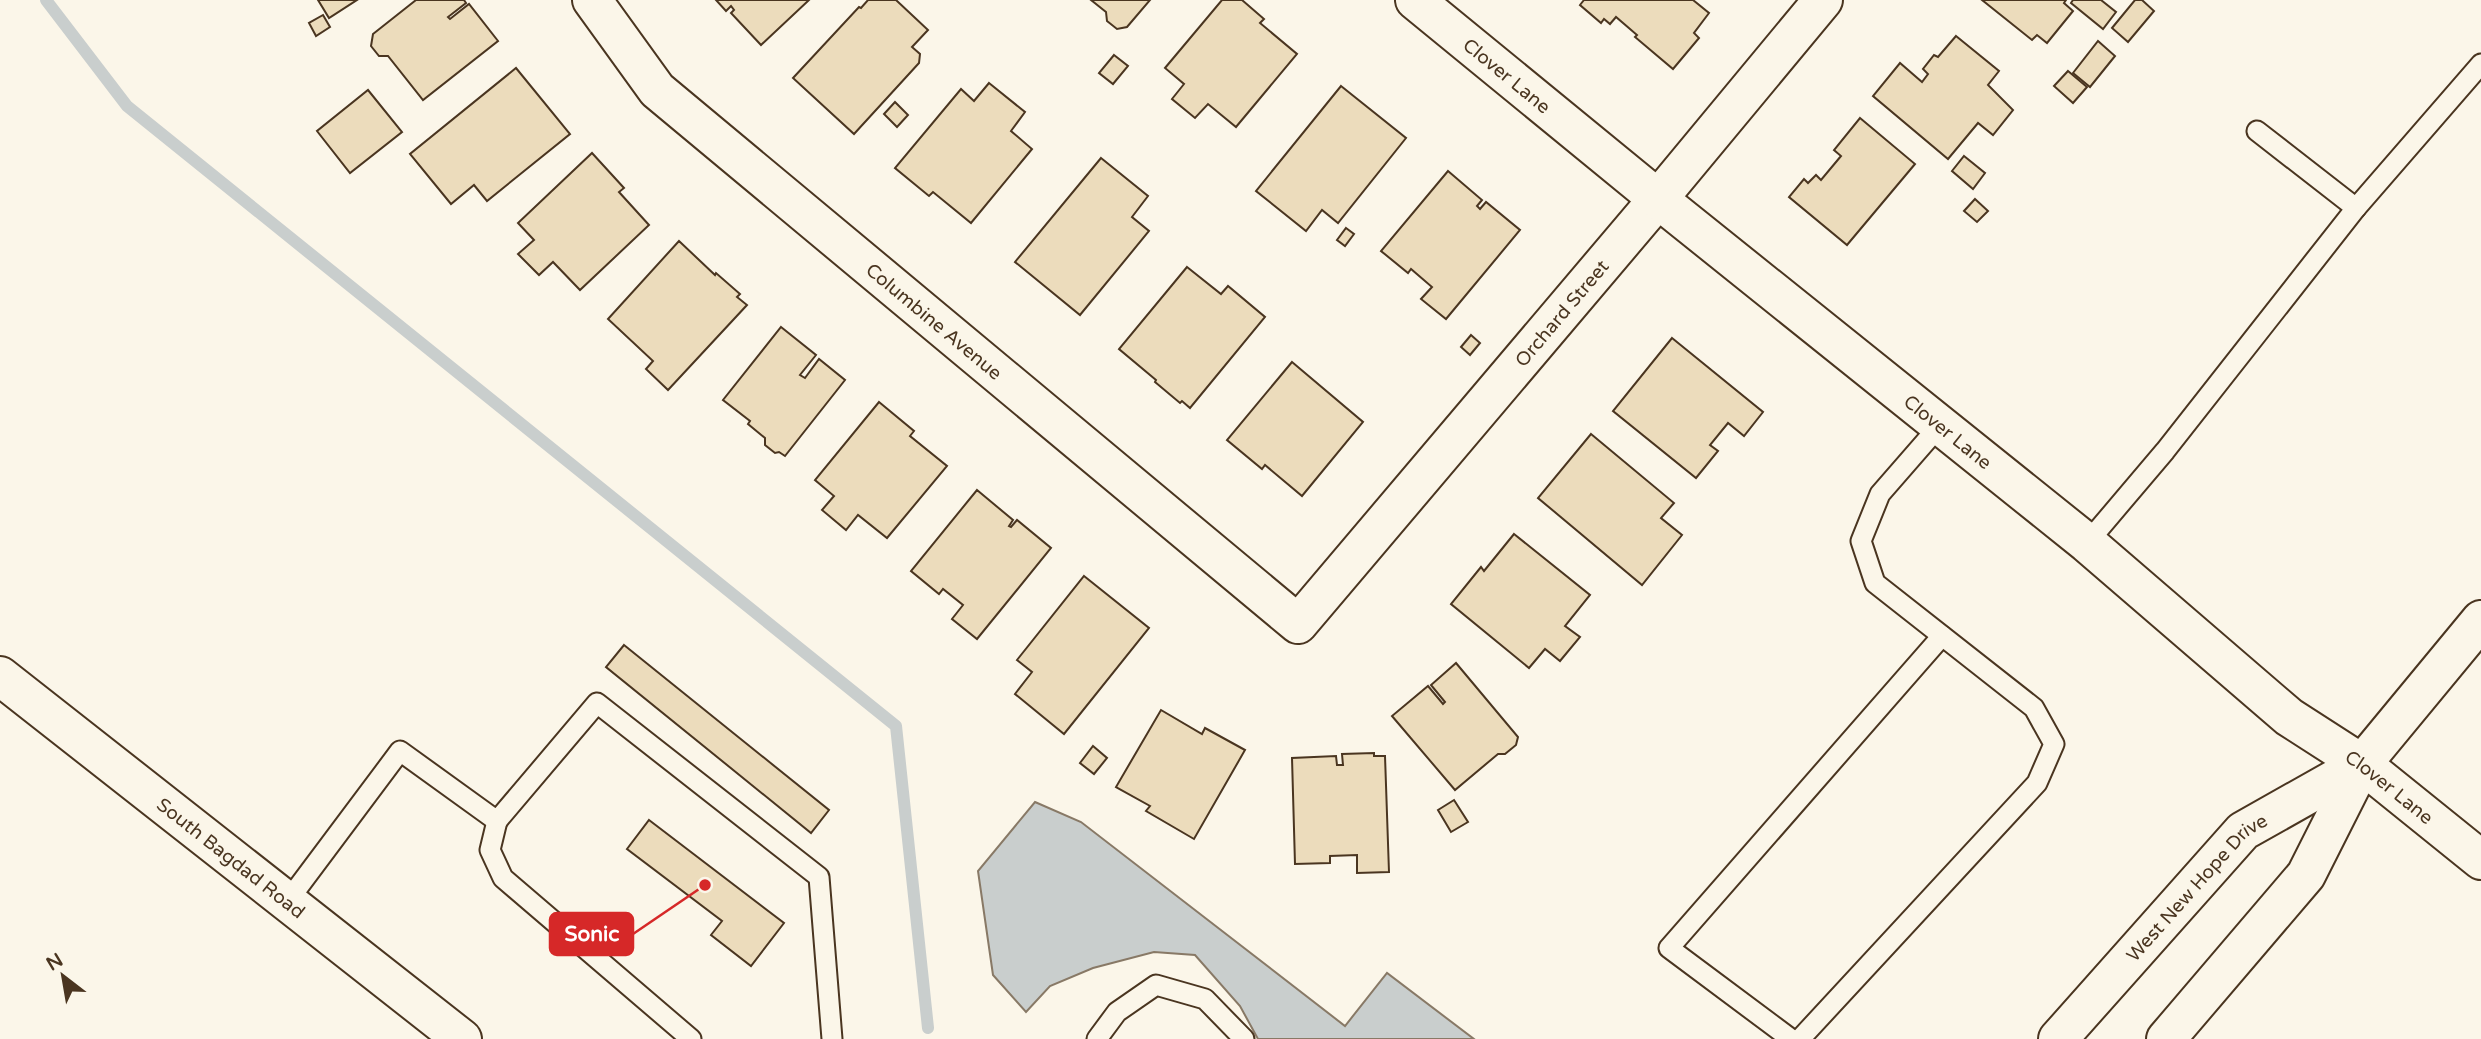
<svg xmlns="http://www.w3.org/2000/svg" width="2481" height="1039" font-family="'Varela Round',sans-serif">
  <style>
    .water { fill: #c9cecd; stroke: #887966; stroke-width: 2 }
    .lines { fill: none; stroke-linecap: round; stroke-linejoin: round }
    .stream { stroke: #c9cecd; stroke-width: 12 }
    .building { fill: #ecdcbc; stroke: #4a3520; stroke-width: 2 }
    .lane-casing { stroke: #4a3520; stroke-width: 23 }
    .street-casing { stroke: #4a3520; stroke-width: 42 }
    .secondary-casing { stroke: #4a3520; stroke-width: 42 }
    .lane { stroke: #fbf6e9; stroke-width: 19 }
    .street { stroke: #fbf6e9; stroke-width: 38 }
    .secondary { stroke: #fbf6e9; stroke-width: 38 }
    .labels { text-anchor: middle; stroke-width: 5; stroke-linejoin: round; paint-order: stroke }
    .street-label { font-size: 19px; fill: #4a3520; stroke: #fbf6e9 }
    .leader { fill: none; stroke: #d62828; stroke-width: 2.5 }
    .callout-dot { fill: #d62828; stroke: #fbf6e9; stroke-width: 2.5 }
    .callout { fill: #d62828; stroke: #d62828; stroke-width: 2.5 }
    .callout-label { font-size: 21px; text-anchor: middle; font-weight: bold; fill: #fff }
  </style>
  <rect width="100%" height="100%" fill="#fbf6e9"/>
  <!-- water -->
  <path class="water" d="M1035,802L1081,822L1345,1026L1387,973L1474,1039H1258L1240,1006L1195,955L1154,952L1093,968L1050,986L1026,1012L993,975L978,871Z"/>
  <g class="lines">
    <!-- stream -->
    <path class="stream" d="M46,0L127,106L896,726L928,1028"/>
  </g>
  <!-- building -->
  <g class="building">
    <path d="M318,0H357L329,18Z"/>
    <path d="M416,0H464L466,3L448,17L450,19L469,4L498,41L423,100L388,56H379L371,46L373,34Z"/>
    <path d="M716,0H809L761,45L731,13L734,10L731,6L726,11Z"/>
    <path d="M868,0H896L928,30L912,47L920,54L919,63L854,134L793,78L859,7L861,8Z"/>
    <path d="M1091,0H1150L1127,27L1117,29L1107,21L1106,12Z"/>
    <path d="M1222,0H1242L1264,19L1260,23L1297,54L1236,127L1208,104L1195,118L1172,99L1184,84L1165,68Z"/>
    <path d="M1584,0H1693L1709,13L1694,33L1699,38L1673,69L1635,37L1637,35L1616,17L1610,24L1604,19L1601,23L1580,5Z"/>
    <path d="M1982,0H2066L2064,3L2073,11L2047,43L2037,35L2032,40Z"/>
    <path d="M2073,0H2101L2116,12L2103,29L2071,3Z"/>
    <path d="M2135,0H2142L2154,11L2128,42L2112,28Z"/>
    <path d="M323,15L330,27L316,36L309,23Z"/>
    <path d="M1956,36L1999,71L1988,85L2013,110L1993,135L1978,123L1948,159L1873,96L1900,63L1922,82L1928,74L1923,69L1934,55L1938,57Z"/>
    <path d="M2098,41L2115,56L2090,87L2073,73Z"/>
    <path d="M1114,55L1128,66L1113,84L1099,73Z"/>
    <path d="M516,68L570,134L487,201L474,185L451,204L410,154Z"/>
    <path d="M2068,71L2087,87L2073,103L2054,86Z"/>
    <path d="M989,83L1025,112L1011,131L1032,149L971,223L933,192L929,196L895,168L961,89L974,101Z"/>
    <path d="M1341,86L1406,138L1338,223L1322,210L1306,231L1256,191Z"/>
    <path d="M368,90L402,132L350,173L317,131Z"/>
    <path d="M895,102L908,115L897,127L884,114Z"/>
    <path d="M1860,118L1915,164L1847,245L1789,197L1804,179L1808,183L1816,175L1821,180L1841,156L1834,150Z"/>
    <path d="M592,153L624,188L619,192L649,225L580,290L553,262L539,275L518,254L534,240L518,223Z"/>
    <path d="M1964,156L1985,173L1973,189L1952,171Z"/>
    <path d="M1101,158L1148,196L1132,217L1149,231L1080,315L1015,262Z"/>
    <path d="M1448,171L1482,200L1477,206L1480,209L1486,202L1520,230L1446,319L1421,299L1432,287L1411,269L1408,273L1381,251Z"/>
    <path d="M1975,199L1988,211L1977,222L1964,211Z"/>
    <path d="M1346,228L1354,234L1345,246L1337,240Z"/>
    <path d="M679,241L715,275L716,273L740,294L737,297L747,305L668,390L646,369L653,361L608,319Z"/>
    <path d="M1187,267L1221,294L1228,286L1265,317L1190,408L1182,401L1180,403L1155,382L1156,380L1119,349Z"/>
    <path d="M781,327L816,355L800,375L805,378L819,359L845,380L785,456L779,452L775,453L765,445V438L748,424L750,421L723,400Z"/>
    <path d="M1471,335L1480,343L1470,355L1461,347Z"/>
    <path d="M1672,338L1763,412L1744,436L1728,423L1710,445L1718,451L1696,478L1613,411Z"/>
    <path d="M1292,362L1363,422L1302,496L1265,465L1262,469L1227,440Z"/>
    <path d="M879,402L914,431L910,436L947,466L887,538L858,515L846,530L822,510L834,496L815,480Z"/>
    <path d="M1591,434L1674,503L1661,518L1682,535L1642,585L1538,498Z"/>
    <path d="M977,490L1013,520L1009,526L1011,527L1017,520L1051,548L977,639L952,619L963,605L943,589L939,594L911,571Z"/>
    <path d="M1514,534L1590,595L1565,626L1580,637L1560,661L1545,649L1529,668L1451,604L1481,567L1484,571Z"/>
    <path d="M1084,576L1149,628L1064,734L1015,694L1032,672L1017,660Z"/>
    <path d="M624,645L829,810L811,833L606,667Z"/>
    <path d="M1456,663L1518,737L1516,745L1505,754H1498L1455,790L1392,716L1428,686L1443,704L1445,702L1431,685Z"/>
    <path d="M1161,710L1202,734L1205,728L1245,750L1194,839L1146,811L1150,806L1116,787Z"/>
    <path d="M1093,746L1107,758L1094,774L1080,763Z"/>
    <path d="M1374,753V756H1385L1389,872L1357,873V855L1330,856V863L1295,864L1292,758L1336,756L1337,765H1343L1342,754Z"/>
    <path d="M1454,800L1468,822L1451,832L1438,810Z"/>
    <path d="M649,820L784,923L751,966L711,935L722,921L627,849Z"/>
  </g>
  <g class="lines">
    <defs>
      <g id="lane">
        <path d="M2257,131L2356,208"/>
        <path d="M2087,543L2165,451L2356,208L2481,64"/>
        <path d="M497,821L490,850L503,878L691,1039"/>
        <path d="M287,902L400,751L497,821L597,703L819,877L832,1039"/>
        <path d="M1097,1039L1117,1012L1156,985L1205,999L1244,1039"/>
        <path d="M1791,1039L1669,948L1942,636"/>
        <path d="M1800,1039L2037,783L2054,744L2034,708L1875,583L1861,541L1880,494L1941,424"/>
      </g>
      <g id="street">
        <path id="s1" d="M592,0L657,90L1298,624L1658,199L1823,0"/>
        <path id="s2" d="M1415,0L1658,199L2087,543L2289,717L2362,764L2481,860"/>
      </g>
      <g id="secondary">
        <path id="s3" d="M0,676L462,1039"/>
        <path id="s4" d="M2058,1039L2243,831L2362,764"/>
        <path d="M2166,1039L2306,875L2362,764L2481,620"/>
      </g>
    </defs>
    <!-- lane casing -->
    <use href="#lane" class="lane-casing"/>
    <!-- street casing -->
    <use href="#street" class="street-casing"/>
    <!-- secondary casing -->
    <use href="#secondary" class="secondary-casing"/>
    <!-- lane -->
    <use href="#lane" class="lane"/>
    <!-- street -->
    <use href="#street" class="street"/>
    <!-- secondary -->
    <use href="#secondary" class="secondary"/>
  </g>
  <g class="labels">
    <!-- street labels -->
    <g class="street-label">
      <text dy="7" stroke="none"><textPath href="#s2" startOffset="119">Clover Lane</textPath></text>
      <text dy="7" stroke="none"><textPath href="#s1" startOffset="1353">Orchard Street</textPath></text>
      <text dy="7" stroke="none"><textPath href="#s1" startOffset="472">Columbine Avenue</textPath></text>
      <text dy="7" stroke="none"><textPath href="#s2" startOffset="686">Clover Lane</textPath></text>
      <text dy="7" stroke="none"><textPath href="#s2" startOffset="1253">Clover Lane</textPath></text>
      <text dy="7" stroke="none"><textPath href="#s3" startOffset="294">South Bagdad Road</textPath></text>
      <text dy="7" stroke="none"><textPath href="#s4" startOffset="206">West New Hope Drive</textPath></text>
    </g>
  </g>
  <!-- callouts -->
  <path class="leader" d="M705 885L633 934"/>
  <circle class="callout-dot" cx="705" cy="885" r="7"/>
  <rect class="callout" x="550" y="913" width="83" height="42" rx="7"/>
  <g class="callout-label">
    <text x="592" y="941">Sonic</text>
  </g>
  <!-- north arrow -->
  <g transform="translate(63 976) rotate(329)" stroke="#fbf6e9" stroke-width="5" paint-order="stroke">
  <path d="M0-5L12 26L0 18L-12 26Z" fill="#4a3520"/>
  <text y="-10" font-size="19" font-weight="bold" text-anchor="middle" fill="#4a3520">N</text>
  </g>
</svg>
